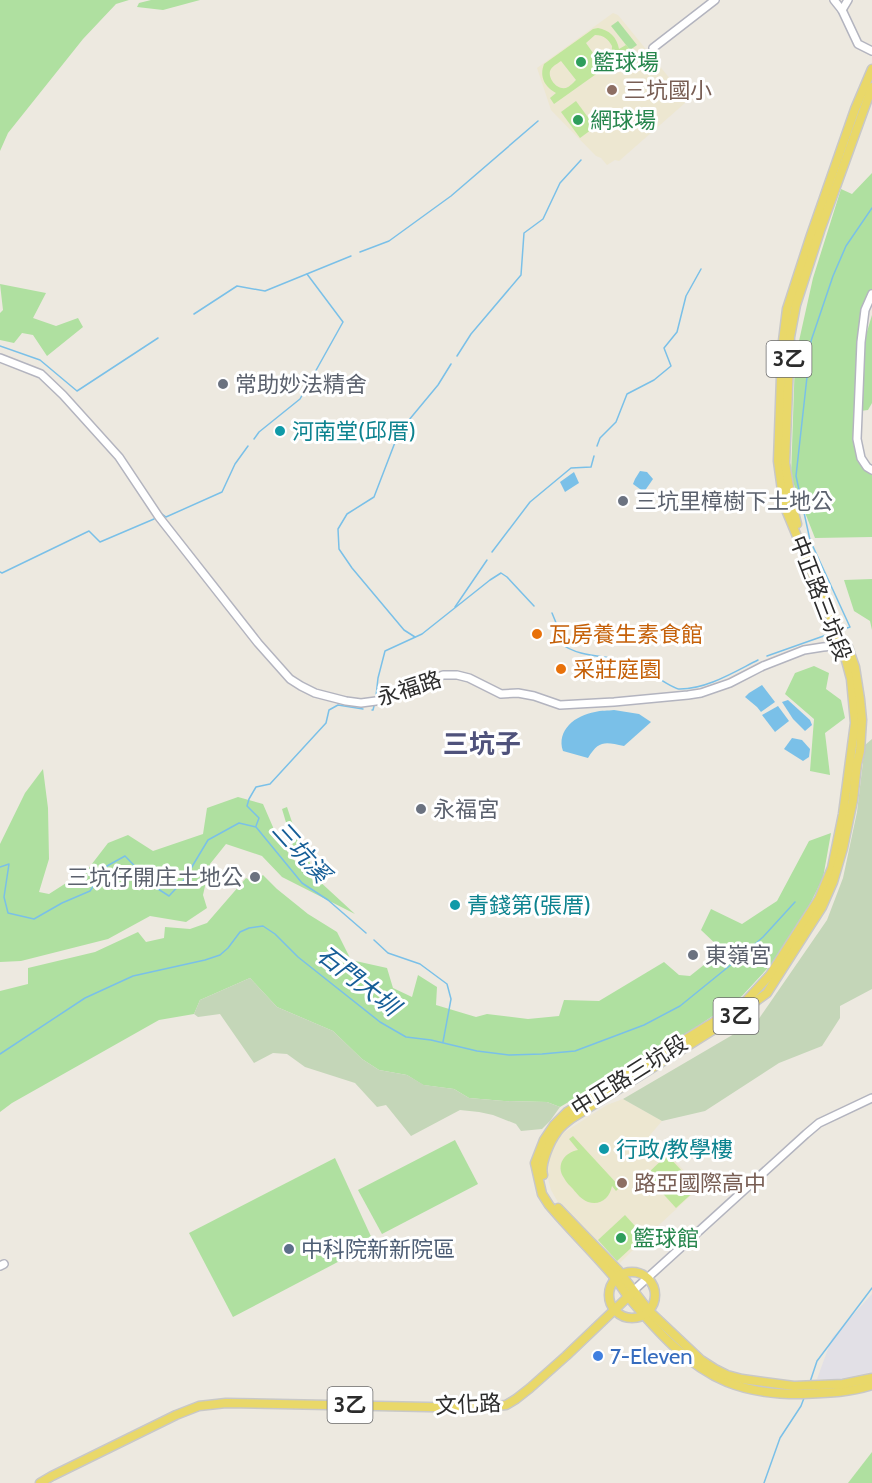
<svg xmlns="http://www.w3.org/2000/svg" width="872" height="1483" font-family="Cabin,'Noto Sans TC',sans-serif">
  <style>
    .industrial { fill: #e2e0e6 }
    .education { fill: #ede7d1 }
    .green { fill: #afe0a0 }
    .cemetery { fill: #c4d6b8 }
    .pitch { fill: #c0e69c; fill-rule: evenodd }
    .water { fill: #7ac0e8 }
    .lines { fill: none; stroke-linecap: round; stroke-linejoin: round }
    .stream { stroke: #7ac0e8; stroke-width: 1.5 }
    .minor-casing { stroke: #b3b4bf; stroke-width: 10 }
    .major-casing { stroke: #c8c8c8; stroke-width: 11 }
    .minor { stroke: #fff; stroke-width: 7 }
    .major { stroke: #e9d869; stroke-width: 8 }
    .leisure-dot { fill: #2e9e5b; stroke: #fff; stroke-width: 2 }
    .education-dot { fill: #8d6e63; stroke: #fff; stroke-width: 2 }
    .worship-dot { fill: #6b7280; stroke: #fff; stroke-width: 2 }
    .culture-dot { fill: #0f9aa8; stroke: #fff; stroke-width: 2 }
    .food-dot { fill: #e8710a; stroke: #fff; stroke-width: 2 }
    .service-dot { fill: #5c6f8a; stroke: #fff; stroke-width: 2 }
    .shop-dot { fill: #3f7fe0; stroke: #fff; stroke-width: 2 }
    .labels { text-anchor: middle; stroke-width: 6; stroke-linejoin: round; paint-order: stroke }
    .shield { fill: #fff; stroke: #6b6b6b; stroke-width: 1.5 }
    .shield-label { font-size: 21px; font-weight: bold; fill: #2c2c2c }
    .leisure-label { font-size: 22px; fill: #27864d; stroke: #fff; text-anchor: start }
    .education-label { font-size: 22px; fill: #785e54; stroke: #fff; text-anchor: start }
    .worship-label { font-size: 22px; fill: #5b616d; stroke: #fff; text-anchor: start }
    .culture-label { font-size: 22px; fill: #0d838f; stroke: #fff; text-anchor: start }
    .street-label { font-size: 22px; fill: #2c2c2c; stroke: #fff }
    .food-label { font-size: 22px; fill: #c56008; stroke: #fff; text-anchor: start }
    .service-label { font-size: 22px; fill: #4e5e75; stroke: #fff; text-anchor: start }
    .shop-label { font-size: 22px; fill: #366cbe; stroke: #fff; text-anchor: start }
    .water-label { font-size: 24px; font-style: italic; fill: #165e97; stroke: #fff }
    .quarter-label { font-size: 26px; font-weight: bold; fill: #4f527b; stroke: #fff }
  </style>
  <rect width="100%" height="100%" fill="#ede9e0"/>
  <!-- industrial -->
  <path class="industrial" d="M872,1294V1372L839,1379H817L832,1338Z"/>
  <!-- education -->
  <g class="education">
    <path d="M613,13L618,15L671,80H672L685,99V103L619,161L615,160L607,165L601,158L596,156L551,110L537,68Z"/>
    <path d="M623,1099L662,1121L650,1135L700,1187L646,1237L617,1266L559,1204L551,1190L545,1167L550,1151L557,1137L607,1105Z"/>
  </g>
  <!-- green -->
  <g class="green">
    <path d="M0,0H129L116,4L83,39L8,133L0,151Z"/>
    <path d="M151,0H200L163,10L137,7L139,3Z"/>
    <path d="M618,21L637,45L630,50L611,26Z"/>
    <path d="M872,173V296L857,344L853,442L858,462L872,474V537L815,538L791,477L795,359L813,278L841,189L852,194Z"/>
    <path d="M0,284L46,293L33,318L56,326L78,318L83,327L47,356L33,335L22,333L14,343L0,340V313L3,310Z"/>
    <path d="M872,315V403L868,410L860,411L863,345Z"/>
    <path d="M872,579V630L870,621L854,611L844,580Z"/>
    <path d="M814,666L829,673L826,689L841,700L845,718L825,733L830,775L810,771L814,719L785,694L795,673Z"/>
    <path d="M43,769L48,808L49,859L39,892L49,894L88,869L108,843L128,835L153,851L203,834L207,808L238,797L263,804L279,841L299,866L282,809L287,807L292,822L317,879L355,914L282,877L262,856L226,844L210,864L203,895L207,908L186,922L150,916L108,939L21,961L0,962V844L25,793Z"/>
    <path d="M831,833L823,878L809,906L778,957L742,996L695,1028L560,1107L547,1102L504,1101L469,1098L454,1089L423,1085L407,1075L379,1070L362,1059L333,1031L277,1007L250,978L200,1000L194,1014L159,1020L12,1103L0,1112V991L28,984V968L95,952L138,932L146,942L164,938L165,927L190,929L207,923L246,878L254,882L263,875L277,889L308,914L337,932L351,960L387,968L393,988L412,997L418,975L437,987L436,1005L476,1017L487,1014L528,1019L559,1016L564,1000L599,1001L664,962L679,975L690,976L715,956L721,949L701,930L711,909L742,924L777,901L809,841Z"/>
    <path d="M455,1140L478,1184L382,1234L358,1190Z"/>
    <path d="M335,1158L374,1243L233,1317L189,1233Z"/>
    <path d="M872,1452V1483H848Z"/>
  </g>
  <!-- cemetery -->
  <g class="cemetery">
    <path d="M872,739V989L840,1006V1018L822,1046L779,1063L705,1111L662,1121L623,1099L758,1020L827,920L843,878L857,812L865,745Z"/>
    <path d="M250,978L277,1007L333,1031L362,1059L379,1070L407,1075L424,1085L454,1089L469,1098L504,1101L547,1102L560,1107L550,1121L542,1129L521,1131L516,1124L493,1115L479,1112L460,1110L411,1136L386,1105L377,1107L355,1083L305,1067L287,1054L273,1053L254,1063L220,1014L198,1017L194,1014L200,1000Z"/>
  </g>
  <!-- pitch -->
  <g class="pitch">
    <path d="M598,28C609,30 617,37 619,49L626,45L630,50L554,104L550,98L556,93C545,87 539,77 544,64L593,29ZM595,35C604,35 608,39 612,46C612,55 608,59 600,63L586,43ZM561,61L576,80C575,81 569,87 568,87C559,92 548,80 550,71C552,66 557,64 561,61Z"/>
    <path d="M576,101L595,127L580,138L561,112Z"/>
    <path d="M573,1136L620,1187L616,1191L612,1186C610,1198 600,1206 588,1202C582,1200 577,1194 573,1189C570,1186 566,1182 564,1178C555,1165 565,1152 578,1150L569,1139Z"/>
    <path d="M667,1155L698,1188L676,1208L646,1175Z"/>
    <path d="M625,1215L644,1236L617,1261L598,1240Z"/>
  </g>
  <!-- water -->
  <g class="water">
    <path d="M640,471L647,472L653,479L644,492L633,484L635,479Z"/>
    <path d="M574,472L579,483L565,492L560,482Z"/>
    <path d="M762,685L775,702L761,712L757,707L745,697L749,693Z"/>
    <path d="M788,700L810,720L812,725L805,731L793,719L782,702Z"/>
    <path d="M778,706L789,721L775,732L762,715Z"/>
    <path d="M614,710L639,714L651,722L624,746C605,742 599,740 588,758L563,751C556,730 576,715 595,712C601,710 608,711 614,710Z"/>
    <path d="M792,738L802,740L810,749L809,757L803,761L784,749Z"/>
  </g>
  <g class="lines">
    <!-- stream -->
    <g class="stream">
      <path d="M360,252L389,241L451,196L538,121"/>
      <path d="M194,314L237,286L265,291L351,256"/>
      <path d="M0,346L40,360L77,391L158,338"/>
      <path d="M457,356L471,334L521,275L524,233L543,219L560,183L581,160"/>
      <path d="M254,439L259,432L300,399L343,322L307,274"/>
      <path d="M597,446L600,438L616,422L627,394L654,380L671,366L664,348L677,332L686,296L701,269"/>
      <path d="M162,514L166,517L222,492L235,464L248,446"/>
      <path d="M492,552L530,502L571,468L591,467L594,456"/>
      <path d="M0,572L2,573L89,531L100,542L154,519"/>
      <path d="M455,607L487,560"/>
      <path d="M552,613L559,630L560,643C582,660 611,654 636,664C647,669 671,689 680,689C707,689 734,672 758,660"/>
      <path d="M847,628L850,627L810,540L796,476L811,341L833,276L846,246L872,208"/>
      <path d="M415,637L404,630L352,568L339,549L338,529L347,514L374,497L399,432L438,385L451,364"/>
      <path d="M767,656L832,633"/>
      <path d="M376,696L378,678L385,651L422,634L490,580L501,573L507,577L534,606"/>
      <path d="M372,710H373L374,706"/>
      <path d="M256,826L259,818L247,806L249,799L256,787L270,784L326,723L329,710L338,705L363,709"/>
      <path d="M0,867L9,864L4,897L8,913L34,919L62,903L90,891L107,866L125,856L155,887L169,896L184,880L208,840L239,823L256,827L302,883L328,900L366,933"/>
      <path d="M374,940L388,953L420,964L447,984L451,999L443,1042"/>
      <path d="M0,1054L85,998L133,976L205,960L220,955L228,948L240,932L249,928L263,926L275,934L298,957L380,1022L406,1037L431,1040L477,1051L509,1055L542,1054L575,1051L644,1025L680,1006L738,959L763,937L795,902"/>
      <path d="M810,1382L817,1361L872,1288"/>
      <path d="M764,1483L780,1438L801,1406L804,1398"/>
    </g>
    <defs>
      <g id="minor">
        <path d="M834,0L842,10L858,44L872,51"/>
        <path d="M842,10L848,0"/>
        <path d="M653,48L715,0"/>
        <path d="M872,294L865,310L861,342L857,439L861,458L867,467L872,470"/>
        <path d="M0,358L41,374L63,395L119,457L159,517L258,643L290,679L301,686L315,693L346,701L361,703L376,701L396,695L443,675H457L469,678L501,694L518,693L534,696L560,705L614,702L688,695L701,693L730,683L763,666L804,650L823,647L846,645"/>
        <path d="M0,1266L4,1264"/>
        <path d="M633,1291L806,1134L819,1123L872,1098"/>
      </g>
      <g id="major">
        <path d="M872,69L855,109L811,235L787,309L782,349L778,461L784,505L842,645L851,679L855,723L843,814L832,868L819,899L770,975L746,1001L709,1025L567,1112L554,1125L544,1140L535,1163L542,1194L549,1205C570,1230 593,1252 614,1277C620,1284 624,1292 630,1299C657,1331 688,1366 727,1382C749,1391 775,1394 799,1394C824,1393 848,1393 872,1385"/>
        <path d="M797,524L792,505L785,463L790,337L796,305L820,231L872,87"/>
        <path d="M543,1175C540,1164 550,1141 557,1132C561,1126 567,1122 572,1118L737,1015L767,993L822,907L833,882L843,848L853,800L857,764L860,751L862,720L860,699L855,667L848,647"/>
        <path d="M558,1208L618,1270L649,1311L701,1360L715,1369L727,1375L742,1379L794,1386L843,1384L872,1378"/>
        <circle cx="632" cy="1295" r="23"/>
        <path d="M40,1483L52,1476L176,1415L199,1406L226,1403L477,1408L506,1405L516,1399L530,1388L566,1356L631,1294"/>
      </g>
    </defs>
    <!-- minor casing -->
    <use href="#minor" class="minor-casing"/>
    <!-- major casing -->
    <use href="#major" class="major-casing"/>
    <!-- minor -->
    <use href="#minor" class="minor"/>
    <!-- major -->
    <use href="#major" class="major"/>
  </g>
  <!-- markers -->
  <g class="leisure-dot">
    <circle cx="581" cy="62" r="6"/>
    <circle cx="578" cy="120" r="6"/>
    <circle cx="621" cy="1238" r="6"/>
  </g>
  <g class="education-dot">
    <circle cx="612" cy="90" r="6"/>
    <circle cx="622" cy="1183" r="6"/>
  </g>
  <g class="worship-dot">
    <circle cx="223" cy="384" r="6"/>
    <circle cx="623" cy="501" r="6"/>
    <circle cx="421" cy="809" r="6"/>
    <circle cx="255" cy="877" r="6"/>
    <circle cx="693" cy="955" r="6"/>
  </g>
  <g class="culture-dot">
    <circle cx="280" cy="431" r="6"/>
    <circle cx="455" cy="905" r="6"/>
    <circle cx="604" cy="1149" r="6"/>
  </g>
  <g class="food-dot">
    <circle cx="537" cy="634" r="6"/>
    <circle cx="561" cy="669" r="6"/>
  </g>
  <circle class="service-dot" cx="289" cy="1249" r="6"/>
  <circle class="shop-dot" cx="598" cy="1356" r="6"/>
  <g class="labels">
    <!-- shield labels -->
    <g class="shield">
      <rect x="766.5" y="341" width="45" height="36" rx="4.5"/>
      <rect x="713.5" y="998" width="45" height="36" rx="4.5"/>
      <rect x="327.5" y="1387" width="45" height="36" rx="4.5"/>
    </g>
    <g class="shield-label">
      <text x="789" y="366">3乙</text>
      <text x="736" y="1023">3乙</text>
      <text x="350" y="1412">3乙</text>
    </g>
    <!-- leisure labels -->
    <g class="leisure-label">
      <text x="593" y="70">籃球場</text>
      <text x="590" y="128">網球場</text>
      <text x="633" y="1246">籃球館</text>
    </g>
    <!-- education labels -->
    <g class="education-label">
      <text x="624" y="98">三坑國小</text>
      <text x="634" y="1191">路亞國際高中</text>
    </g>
    <!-- worship labels -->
    <g class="worship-label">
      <text x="235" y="392">常助妙法精舍</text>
      <text x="635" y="509">三坑里樟樹下土地公</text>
      <text x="433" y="817">永福宮</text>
      <text x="243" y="885" text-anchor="end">三坑仔開庄土地公</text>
      <text x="705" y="963">東嶺宮</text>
    </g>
    <!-- culture labels -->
    <g class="culture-label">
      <text x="292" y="439">河南堂(邱厝)</text>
      <text x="467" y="913">青錢第(張厝)</text>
      <text x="616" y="1157">行政/教學樓</text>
    </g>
    <!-- street labels -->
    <g class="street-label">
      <text transform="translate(821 598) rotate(69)" y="8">中正路三坑段</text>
      <text transform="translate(409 688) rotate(-18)" y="8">永福路</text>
      <text transform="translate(629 1075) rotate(-32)" y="8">中正路三坑段</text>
      <text transform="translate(468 1404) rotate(-3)" y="8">文化路</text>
    </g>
    <!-- food labels -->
    <g class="food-label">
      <text x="549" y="642">瓦房養生素食館</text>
      <text x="573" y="677">采莊庭園</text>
    </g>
    <!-- service labels -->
    <g class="service-label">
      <text x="301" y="1257">中科院新新院區</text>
    </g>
    <!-- shop labels -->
    <g class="shop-label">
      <text x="610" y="1364">7-Eleven</text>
    </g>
    <!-- water labels -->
    <g class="water-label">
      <text transform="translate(301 852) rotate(48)" y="8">三坑溪</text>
      <text transform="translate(358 981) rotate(38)" y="8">石門大圳</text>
    </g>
    <!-- quarter labels -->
    <g class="quarter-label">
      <text x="482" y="753">三坑子</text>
    </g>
  </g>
</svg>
